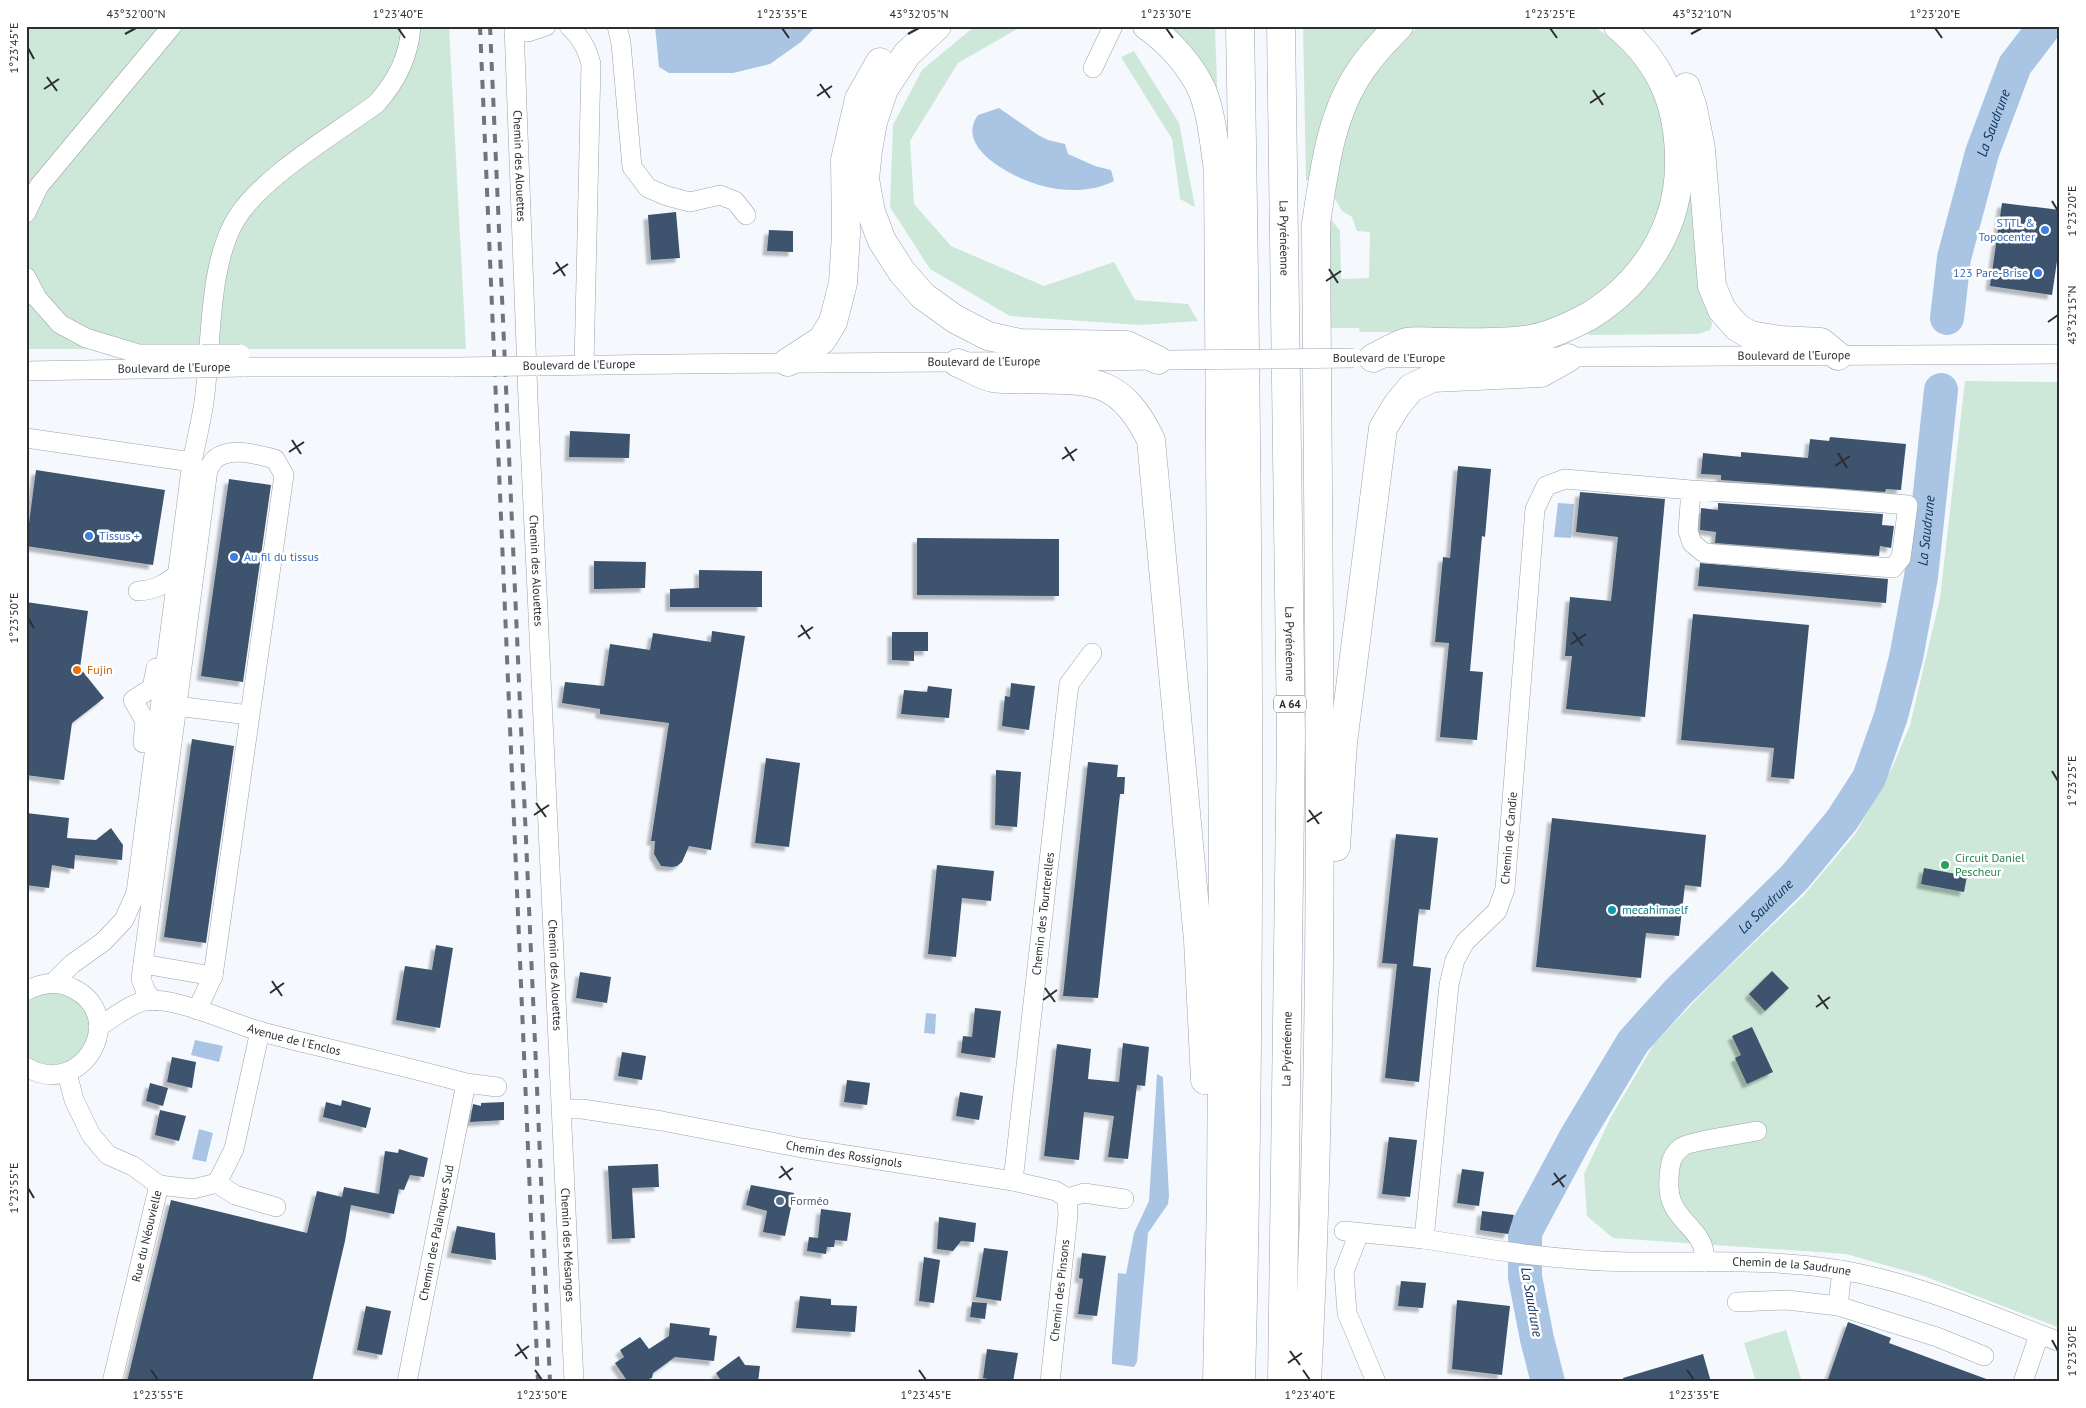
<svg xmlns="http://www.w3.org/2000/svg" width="2086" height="1408" font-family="'PT Sans',sans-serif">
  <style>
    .green { fill: #cde8d8 }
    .water { fill: #aac4e4 }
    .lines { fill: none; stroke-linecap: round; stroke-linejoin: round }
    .river { stroke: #aac4e4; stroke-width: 34 }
    .building { fill: #3c536e; filter: url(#shadow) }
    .minor-casing { stroke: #9ca2aa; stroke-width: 20 }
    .highway-casing { stroke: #9ca2aa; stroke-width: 29 }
    .minor { stroke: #fff; stroke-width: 19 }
    .highway { stroke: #fff; stroke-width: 28 }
    .rail { stroke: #727578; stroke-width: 4; stroke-dasharray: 9 9; stroke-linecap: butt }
    .minor-bridge-casing { stroke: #9ca2aa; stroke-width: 20; stroke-linecap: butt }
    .minor-bridge { stroke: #fff; stroke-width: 19 }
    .ticks { fill: none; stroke: #2c2e31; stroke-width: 2 }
    .shop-dot { fill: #3f7fe0; stroke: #fff; stroke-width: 2 }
    .food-dot { fill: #e8710a; stroke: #fff; stroke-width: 2 }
    .leisure-dot { fill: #2e9e5b; stroke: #fff; stroke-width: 2 }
    .culture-dot { fill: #0f9aa8; stroke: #fff; stroke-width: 2 }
    .service-dot { fill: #5c6f8a; stroke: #fff; stroke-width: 2 }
    .labels { text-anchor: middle; stroke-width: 5; stroke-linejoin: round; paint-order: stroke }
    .shield { fill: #fff; stroke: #6b6d6f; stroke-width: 1 }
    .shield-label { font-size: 11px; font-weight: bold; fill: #2c2e31 }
    .street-label { font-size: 12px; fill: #2c2e31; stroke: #fff }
    .shop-label { font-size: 12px; fill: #366cbe; stroke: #fff; text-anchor: end }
    .food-label { font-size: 12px; fill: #c56008; stroke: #fff; text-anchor: start }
    .leisure-label { font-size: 12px; fill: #27864d; stroke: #fff; text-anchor: start }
    .culture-label { font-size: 12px; fill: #0d838f; stroke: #fff; text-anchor: start }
    .service-label { font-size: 12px; fill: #4e5e75; stroke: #fff; text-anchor: start }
    .water-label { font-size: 14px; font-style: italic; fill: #093058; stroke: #fff }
    .neatline { fill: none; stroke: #2c2e31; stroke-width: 2 }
    .ticks-label { font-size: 12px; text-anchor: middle; fill: #2c2e31 }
  </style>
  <defs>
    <filter id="shadow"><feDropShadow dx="-4.5" dy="4.5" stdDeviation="1" flood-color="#0004"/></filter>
  </defs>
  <rect width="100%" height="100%" fill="#f5f9fe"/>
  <!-- green -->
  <g class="green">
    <path d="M26,26H449L466,349H26Z"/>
    <path d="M975,26H1032L1019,28L958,63L910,141L914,204L951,246L1044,286L1114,262L1135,300L1188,304L1198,321L1140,325L1010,316L930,269L890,207L893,125L922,70Z"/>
    <path d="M1156,26H1215L1218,116L1198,56Z"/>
    <path d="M1303,26H1385L1312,181L1306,180Z"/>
    <path d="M1420,26H1594C1658,69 1682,138 1658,211C1653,227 1646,246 1636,259C1616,287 1583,307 1552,321C1523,334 1489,331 1458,332C1426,332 1393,332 1360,332L1359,328H1324L1331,219L1340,231L1341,279L1369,278L1370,232L1357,231L1352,217L1342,211L1332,194C1336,174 1339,152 1345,133C1358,92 1384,51 1420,26Z"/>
    <path d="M1134,51L1179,123L1195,207L1180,199L1172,139L1121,57Z"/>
    <path d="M1687,164L1711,316L1712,325L1710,330L1698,334L1589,335L1588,330L1603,319Z"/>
    <path d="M1965,381L2060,382V1328L1924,1276L1846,1254L1613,1238L1587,1216L1584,1174L1611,1117L1654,1044L1714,981L1803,896L1856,833L1892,768L1910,725L1940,598Z"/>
    <path d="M53,990C60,992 73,994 78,1000C113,1036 66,1087 26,1056V1001L29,998Z"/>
    <path d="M1786,1330L1802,1382H1756L1744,1343Z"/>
  </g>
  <!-- water -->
  <g class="water">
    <path d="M655,26H816L801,42L770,64L733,73H669L659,67Z"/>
    <path d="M999,108L1038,135L1048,140L1065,144L1068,154L1095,166L1111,170L1114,181C1093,192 1065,192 1043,186C1017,180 953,149 978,115Z"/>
    <path d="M1558,503L1574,504L1571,538L1554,537Z"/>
    <path d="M926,1013L936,1014L935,1034L924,1033Z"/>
    <path d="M195,1040L223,1046L219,1062L191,1055Z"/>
    <path d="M1157,1074L1163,1077V1081L1169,1196L1168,1204L1148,1233L1137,1362L1134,1367L1112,1364V1356L1118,1273L1126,1274L1134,1233L1149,1201Z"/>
    <path d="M199,1129L213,1133L206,1162L192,1159Z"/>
  </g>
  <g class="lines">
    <!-- river -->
    <g class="river">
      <path id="s1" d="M1947,318L1954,258L1982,153L2015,65L2045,26"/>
      <path id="s2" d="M1548,1382L1537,1339L1525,1277V1232L1576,1137L1633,1042L1678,992L1794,878L1842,820L1869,778L1891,716L1906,658L1921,577L1941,390"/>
    </g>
  </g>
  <!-- building -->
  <g class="building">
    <path d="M2002,203L2060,210V241L2052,295L1990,286Z"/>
    <path d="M676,212L680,258L651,260L648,215Z"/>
    <path d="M769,230L793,231V252L767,251Z"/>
    <path d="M570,431L630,434L629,458L569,457Z"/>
    <path d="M1830,437L1906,444L1901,490L1886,489L1885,492L1721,480V475L1701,474L1703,453L1741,457V452L1808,458L1810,439L1829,441Z"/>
    <path d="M1458,466L1491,469L1485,537L1482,536L1470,671L1483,672L1477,740L1440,737L1449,643L1435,642L1443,557L1450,558Z"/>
    <path d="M36,470L165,490L153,565L26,546Z"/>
    <path d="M229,479L271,485L243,682L201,676Z"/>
    <path d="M1580,492L1665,499L1645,717L1566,709L1572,656H1565L1570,597L1611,601L1618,537L1576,532Z"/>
    <path d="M1718,503L1883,514L1882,525L1894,526L1891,548L1880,546L1879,556L1715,543L1716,532L1700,530L1701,508L1718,510Z"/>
    <path d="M917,538L1059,539V596L917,595Z"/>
    <path d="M594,561L646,562L645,588L594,589Z"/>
    <path d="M1700,563L1888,579L1886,603L1698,586Z"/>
    <path d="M699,570L762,571V607H670V589L699,588Z"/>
    <path d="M26,602L88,611L80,668L104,698L72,723L64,780L26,775Z"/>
    <path d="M1693,614L1809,625L1794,779L1771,777L1774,748L1681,740Z"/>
    <path d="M712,631L745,636L711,850L689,846L682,862L677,866L672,867L661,866L654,854L655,841H651L669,723L600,714V709L562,703L565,682L604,686L610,644L650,650L653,633L711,642Z"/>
    <path d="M892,632H928V651H914V661L892,660Z"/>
    <path d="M1011,683L1035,686L1029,730L1002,726L1005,696L1010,697Z"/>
    <path d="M928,686L952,689L949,718L901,714L904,690L927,692Z"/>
    <path d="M192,739L234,746L206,943L164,937Z"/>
    <path d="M766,758L800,763L789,847L755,843Z"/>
    <path d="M1088,762L1118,765L1117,777H1125L1124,794H1120L1098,998L1063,996Z"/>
    <path d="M996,770L1021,772L1017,827L995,825Z"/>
    <path d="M26,813L69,818L67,838L96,840L111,828L123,845L122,860L75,855L74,869L52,865L49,888L26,885Z"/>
    <path d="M1552,818L1706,835L1701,887L1685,885L1679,936L1646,933L1641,978L1536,967Z"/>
    <path d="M1396,834L1438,838L1430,910L1419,909L1413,966L1431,968L1419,1082L1385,1078L1397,964L1382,963Z"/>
    <path d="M937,865L994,871L991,901L962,898L956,957L928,954Z"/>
    <path d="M1924,868L1967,876L1964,892L1921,884Z"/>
    <path d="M436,945L453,948L440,1028L396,1020L405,966L432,970Z"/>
    <path d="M1772,971L1789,988L1765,1011L1749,994Z"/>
    <path d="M580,972L611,977L607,1003L576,998Z"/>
    <path d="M975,1008L1001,1011L995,1058L961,1053L963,1036L972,1037Z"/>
    <path d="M1752,1027L1773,1072L1747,1084L1735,1058L1741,1055L1732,1036Z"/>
    <path d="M1123,1043L1149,1047L1145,1086L1137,1085L1128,1159L1108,1157L1114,1116L1084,1112L1079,1160L1044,1156L1057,1044L1091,1049L1088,1079L1119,1082Z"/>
    <path d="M622,1052L646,1056L642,1080L618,1076Z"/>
    <path d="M172,1057L196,1062L192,1088L167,1082Z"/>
    <path d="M847,1080L870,1083L867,1105L844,1102Z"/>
    <path d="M150,1083L168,1088L163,1106L146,1101Z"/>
    <path d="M960,1092L983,1096L979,1120L956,1116Z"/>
    <path d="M342,1100L371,1108L366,1128L323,1117L326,1102L341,1106Z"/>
    <path d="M504,1102V1120L470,1122L473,1104L481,1106V1103Z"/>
    <path d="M160,1110L186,1116L179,1141L155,1135Z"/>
    <path d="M1389,1137L1417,1140L1410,1197L1382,1194Z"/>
    <path d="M399,1149L428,1158L424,1177L410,1175L404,1190L399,1189L394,1214L351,1205L345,1241L312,1382H127L171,1200L307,1233L317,1191L342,1197L344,1187L379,1194L385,1151L398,1153Z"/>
    <path d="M658,1164L659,1187L632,1188L635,1238L612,1239L608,1166Z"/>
    <path d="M1462,1169L1484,1172L1479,1206L1457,1203Z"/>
    <path d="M751,1185L794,1193L785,1236L763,1232L767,1211L746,1205Z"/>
    <path d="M821,1209L851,1213L847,1241L835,1240L834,1247H827L826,1254L807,1251L809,1237L818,1238Z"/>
    <path d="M1482,1211L1514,1215L1508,1234L1480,1230Z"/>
    <path d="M939,1217L976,1223L974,1242L961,1241L953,1251L937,1249Z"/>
    <path d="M457,1226L495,1233L496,1260L451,1253Z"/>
    <path d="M984,1248L1008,1251L1001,1301L976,1297Z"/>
    <path d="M1082,1253L1106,1256L1097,1316L1078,1314L1083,1279L1079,1278Z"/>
    <path d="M924,1257L940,1260L934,1303L919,1301Z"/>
    <path d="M1401,1281L1426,1283L1423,1308L1398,1306Z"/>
    <path d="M800,1296L831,1299V1305L857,1306L855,1332L796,1328Z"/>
    <path d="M1457,1300L1510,1306L1502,1375L1452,1369Z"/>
    <path d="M972,1302L987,1303L985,1319L970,1317Z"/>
    <path d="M366,1306L391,1311L382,1355L357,1350Z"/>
    <path d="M1848,1322L1891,1338L1889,1343L1989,1380V1382H1827Z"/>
    <path d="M670,1323L710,1328L709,1335L717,1336L714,1361L675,1357L653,1373L652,1378L639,1382H628L615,1363L624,1357L620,1350L640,1337L649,1349L669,1336Z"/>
    <path d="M987,1349L1018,1353L1013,1382H988V1379L983,1378Z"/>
    <path d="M1703,1354L1711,1382H1624L1623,1378Z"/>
    <path d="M739,1356L745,1365L760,1366L758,1382H722L716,1373Z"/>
  </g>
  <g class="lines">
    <defs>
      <g id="minor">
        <path id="s3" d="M514,26L528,399L574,1382"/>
        <path d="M569,26C581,38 587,48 591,64L584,365"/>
        <path d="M617,26L621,43L632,167L648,188L667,196L690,202L720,195L735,201L746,215"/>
        <path d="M514,32H528L546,26"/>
        <path d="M1093,68L1113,26"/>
        <path d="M26,213L39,186L172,26"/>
        <path d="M26,277L37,298L60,324L86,338L139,354H202"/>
        <path id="s4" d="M1379,358L2060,354"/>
        <path id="s5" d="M536,366C742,362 947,363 1153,360"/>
        <path d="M243,367H454"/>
        <path d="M26,371L197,368"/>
        <path d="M26,438L192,462"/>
        <path id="s6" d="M1691,490L1688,531L1692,543L1704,553L1893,568L1901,558L1908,505L1825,498L1691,490L1565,479L1546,486L1535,509L1505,889L1497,911L1465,942L1455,960L1449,985L1424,1239C1492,1250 1560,1261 1630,1262C1701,1263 1771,1258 1841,1270C1917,1283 1989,1315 2060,1342"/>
        <path d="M138,591C155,590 166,584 179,573"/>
        <path d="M176,706L249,715"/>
        <path d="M143,743L145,721L133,700L152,688L156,668"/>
        <path d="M143,964L213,976"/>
        <path d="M53,983L72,964L103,942L124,920L136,893L192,462C196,442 201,422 204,402C212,347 207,263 238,216C265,175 335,134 376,104C397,81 409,57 411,26"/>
        <path d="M26,991C41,983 58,980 74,989C129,1017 82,1100 26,1067"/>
        <path d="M154,1001L146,992L141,979L208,469C210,466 213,461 215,459C231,446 258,455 275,459L284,475L213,976L197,1010"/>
        <path id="s7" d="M98,1027C112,1019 129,1004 145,1001C172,995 233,1024 262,1032C330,1050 398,1064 466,1083L497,1087"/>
        <path d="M67,1073L74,1100L91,1135L108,1155L133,1166L159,1185"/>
        <path id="s8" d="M563,1109H582L662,1121L802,1148L1013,1181L1056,1191L1067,1198L1084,1193L1124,1199"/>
        <path id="s9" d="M1013,1181L1069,684L1092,653"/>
        <path d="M217,1183L235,1195L276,1207"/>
        <path d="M1344,1231L1424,1239"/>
        <path d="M1359,1233L1344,1272L1347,1313L1376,1382"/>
        <path d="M1705,1262C1705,1235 1689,1230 1676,1210C1669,1200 1668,1189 1669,1177C1670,1164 1671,1155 1682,1147C1687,1142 1746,1133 1757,1131"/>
        <path d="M1737,1302L1787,1300L1838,1306L1937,1337L1984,1356"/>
        <path d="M1838,1306L1842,1270"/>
        <path id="s10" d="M112,1382L159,1185L193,1189L217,1183L234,1149L260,1031"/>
        <path id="s11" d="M407,1382L466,1083"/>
        <path id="s12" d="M1050,1382L1068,1215L1067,1198"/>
        <path d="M2023,1382L2039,1335"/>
      </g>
      <g id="highway">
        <path d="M937,26L907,54L884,89L873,122L868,150L865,179L871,212L882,241L902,272L923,296L955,319L988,336L1020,343L1127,345L1158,360"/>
        <path d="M1147,26C1169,41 1191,66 1202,90C1212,115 1214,144 1218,170L1223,875L1221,1200L1217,1382"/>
        <path d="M1240,26C1248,478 1253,930 1241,1382"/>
        <path id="s13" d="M1281,26L1291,735L1282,1382"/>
        <path d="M1686,87L1693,108L1701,149L1712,286L1722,310L1737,327L1750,335L1781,340L1821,342L1838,356"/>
        <path d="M1373,358C1383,353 1396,345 1407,342C1417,340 1430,342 1441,342C1471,342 1502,344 1531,339C1552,335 1573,325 1591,315C1643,282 1678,229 1679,166C1680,108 1663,64 1618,26"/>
        <path d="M788,362L822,340L833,322L843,283L846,234L845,160L859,99L880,62"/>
        <path d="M958,363C969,367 981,376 993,378C1003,380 1014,379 1024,379C1089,381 1119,374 1151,440L1198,940L1205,1080"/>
        <path d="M1336,847L1343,743L1383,428L1397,405L1411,388L1432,378L1541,373L1568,358"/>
        <path d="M1307,1382C1327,996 1318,610 1316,224C1324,171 1330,115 1361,70C1371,55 1386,39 1399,26"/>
      </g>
    </defs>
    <!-- minor casing -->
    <use href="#minor" class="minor-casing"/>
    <!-- highway casing -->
    <use href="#highway" class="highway-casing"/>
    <!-- minor -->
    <use href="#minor" class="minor"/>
    <!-- highway -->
    <use href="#highway" class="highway"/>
    <!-- rail -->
    <g class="rail">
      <path d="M480,26L538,1382"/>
      <path d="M490,26L550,1382"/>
    </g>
    <defs>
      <g id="minor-bridge">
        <path d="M202,354H240"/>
        <path d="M1168,360L1354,358"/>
        <path d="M454,367L536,366"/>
        <path d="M197,368L243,367"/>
      </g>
    </defs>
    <!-- minor-bridge casing -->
    <use href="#minor-bridge" class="minor-bridge-casing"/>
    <!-- minor-bridge -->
    <use href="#minor-bridge" class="minor-bridge"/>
  </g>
  <!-- ticks -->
  <path class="ticks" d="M398,28L405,38M782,28L789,38M1166,28L1173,38M1550,28L1557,38M1935,28L1942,38M125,34L136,28M908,34L919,28M1691,34L1702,28M28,48L34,59M47,77L57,91M820,84L830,98M44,89L59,79M1593,90L1603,105M817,96L832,86M1590,103L1605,93M2052,201L2058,211M556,262L565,276M1329,269L1338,283M553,274L568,264M1326,281L1341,271M2048,322L2058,315M292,440L301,454M1065,447L1074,461M289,452L304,442M1838,453L1847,468M1062,459L1077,449M1835,466L1850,456M28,618L34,628M801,625L810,639M1573,632L1583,646M798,637L813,627M1571,644L1586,634M2052,771L2058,781M536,803L546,817M1309,810L1319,824M534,815L549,805M1307,822L1322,812M272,981L282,996M1045,988L1055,1002M270,993L284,983M1818,995L1828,1009M1043,1000L1057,990M1816,1007L1830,997M781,1166L791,1180M1554,1173L1564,1187M779,1178L793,1168M1552,1185L1566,1175M28,1188L34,1198M2052,1340L2058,1351M517,1344L527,1359M1290,1351L1300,1365M515,1356L529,1346M1288,1363L1302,1353M151,1370L158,1380M535,1370L542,1380M919,1370L926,1380M1303,1370L1310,1380M1687,1370L1694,1380"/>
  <!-- markers -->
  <g class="shop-dot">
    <circle cx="2045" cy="230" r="5"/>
    <circle cx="2038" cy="273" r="5"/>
    <circle cx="89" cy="536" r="5"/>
    <circle cx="234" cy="557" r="5"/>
  </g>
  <circle class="food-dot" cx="77" cy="670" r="5"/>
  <circle class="leisure-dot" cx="1945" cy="865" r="5"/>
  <circle class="culture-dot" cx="1612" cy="910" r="5"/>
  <circle class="service-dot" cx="780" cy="1201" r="5"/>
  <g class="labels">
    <!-- shield labels -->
    <rect class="shield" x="1274" y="695.5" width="32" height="17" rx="4"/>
    <g class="shield-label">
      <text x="1290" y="708">A 64</text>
    </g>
    <!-- street labels -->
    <g class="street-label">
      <text dy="4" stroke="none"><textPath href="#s3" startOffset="140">Chemin des Alouettes</textPath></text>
      <text dy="4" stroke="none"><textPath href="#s13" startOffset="212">La Pyrénéenne</textPath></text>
      <text dy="4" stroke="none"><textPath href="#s4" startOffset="415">Boulevard de l'Europe</textPath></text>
      <text x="1389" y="362">Boulevard de l'Europe</text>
      <text dy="4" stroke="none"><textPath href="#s5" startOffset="448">Boulevard de l'Europe</textPath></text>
      <text transform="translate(579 365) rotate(-1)" y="4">Boulevard de l'Europe</text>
      <text transform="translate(174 368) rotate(-1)" y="4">Boulevard de l'Europe</text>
      <text dy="4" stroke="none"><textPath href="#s3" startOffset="545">Chemin des Alouettes</textPath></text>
      <text dy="4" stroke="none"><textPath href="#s13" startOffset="618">La Pyrénéenne</textPath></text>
      <text transform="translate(1509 838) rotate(-85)" y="4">Chemin de Candie</text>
      <text dy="4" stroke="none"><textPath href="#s9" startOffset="269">Chemin des Tourterelles</textPath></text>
      <text dy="4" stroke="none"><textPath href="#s3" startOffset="950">Chemin des Alouettes</textPath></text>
      <text dy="4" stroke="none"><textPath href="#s7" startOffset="209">Avenue de l'Enclos</textPath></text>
      <text transform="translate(1287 1049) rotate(-89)" y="4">La Pyrénéenne</text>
      <text dy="4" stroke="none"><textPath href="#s8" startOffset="285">Chemin des Rossignols</textPath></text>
      <text dy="4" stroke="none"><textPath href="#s11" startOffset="152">Chemin des Palanques Sud</textPath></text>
      <text dy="4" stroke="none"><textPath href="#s10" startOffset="150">Rue du Néouvielle</textPath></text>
      <text dy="4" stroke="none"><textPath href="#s3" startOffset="1220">Chemin des Mésanges</textPath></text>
      <text dy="4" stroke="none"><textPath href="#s6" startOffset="1835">Chemin de la Saudrune</textPath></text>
      <text dy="4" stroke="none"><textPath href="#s12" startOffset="92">Chemin des Pinsons</textPath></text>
    </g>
    <!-- shop labels -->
    <g class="shop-label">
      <text x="2035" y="227">STTL &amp;<tspan x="2035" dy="14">Topocenter</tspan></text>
      <text x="2028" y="277">123 Pare-Brise</text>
      <text x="99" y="540" text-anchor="start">Tissus +</text>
      <text x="244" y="561" text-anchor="start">Au fil du tissus</text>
    </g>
    <!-- food labels -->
    <g class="food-label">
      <text x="87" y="674">Fujin</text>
    </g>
    <!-- leisure labels -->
    <g class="leisure-label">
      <text x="1955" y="862">Circuit Daniel<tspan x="1955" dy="14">Pescheur</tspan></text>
    </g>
    <!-- culture labels -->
    <g class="culture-label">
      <text x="1622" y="914">mecahimaelf</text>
    </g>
    <!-- service labels -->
    <g class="service-label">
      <text x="790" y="1205">Forméo</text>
    </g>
    <!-- water labels -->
    <g class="water-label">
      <text dy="5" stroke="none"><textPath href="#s1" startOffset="201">La Saudrune</textPath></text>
      <text dy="5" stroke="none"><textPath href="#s2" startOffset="981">La Saudrune</textPath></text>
      <text dy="5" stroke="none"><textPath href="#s2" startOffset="561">La Saudrune</textPath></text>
      <text transform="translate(1532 1302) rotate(80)" y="5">La Saudrune</text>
    </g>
  </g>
  <!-- border -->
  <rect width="2086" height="1408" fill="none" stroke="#ffffff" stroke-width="55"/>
  <rect x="28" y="28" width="2030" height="1352" class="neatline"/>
  <g class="ticks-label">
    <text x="136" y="18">43°32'00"N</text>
    <text x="398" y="18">1°23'40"E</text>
    <text x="782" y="18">1°23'35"E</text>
    <text x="919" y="18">43°32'05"N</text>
    <text x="1166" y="18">1°23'30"E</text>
    <text x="1550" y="18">1°23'25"E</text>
    <text x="1702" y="18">43°32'10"N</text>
    <text x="1935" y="18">1°23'20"E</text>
    <text transform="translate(14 48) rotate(-90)" y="4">1°23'45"E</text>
    <text transform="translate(2072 211) rotate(-90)" y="4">1°23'20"E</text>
    <text transform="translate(2072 315) rotate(-90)" y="4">43°32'15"N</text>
    <text transform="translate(14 618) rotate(-90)" y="4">1°23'50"E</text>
    <text transform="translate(2072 781) rotate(-90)" y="4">1°23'25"E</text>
    <text transform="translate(14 1188) rotate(-90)" y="4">1°23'55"E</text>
    <text transform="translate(2072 1351) rotate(-90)" y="4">1°23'30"E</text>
    <text x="158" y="1399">1°23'55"E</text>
    <text x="542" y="1399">1°23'50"E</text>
    <text x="926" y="1399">1°23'45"E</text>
    <text x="1310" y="1399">1°23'40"E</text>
    <text x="1694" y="1399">1°23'35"E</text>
  </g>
</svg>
